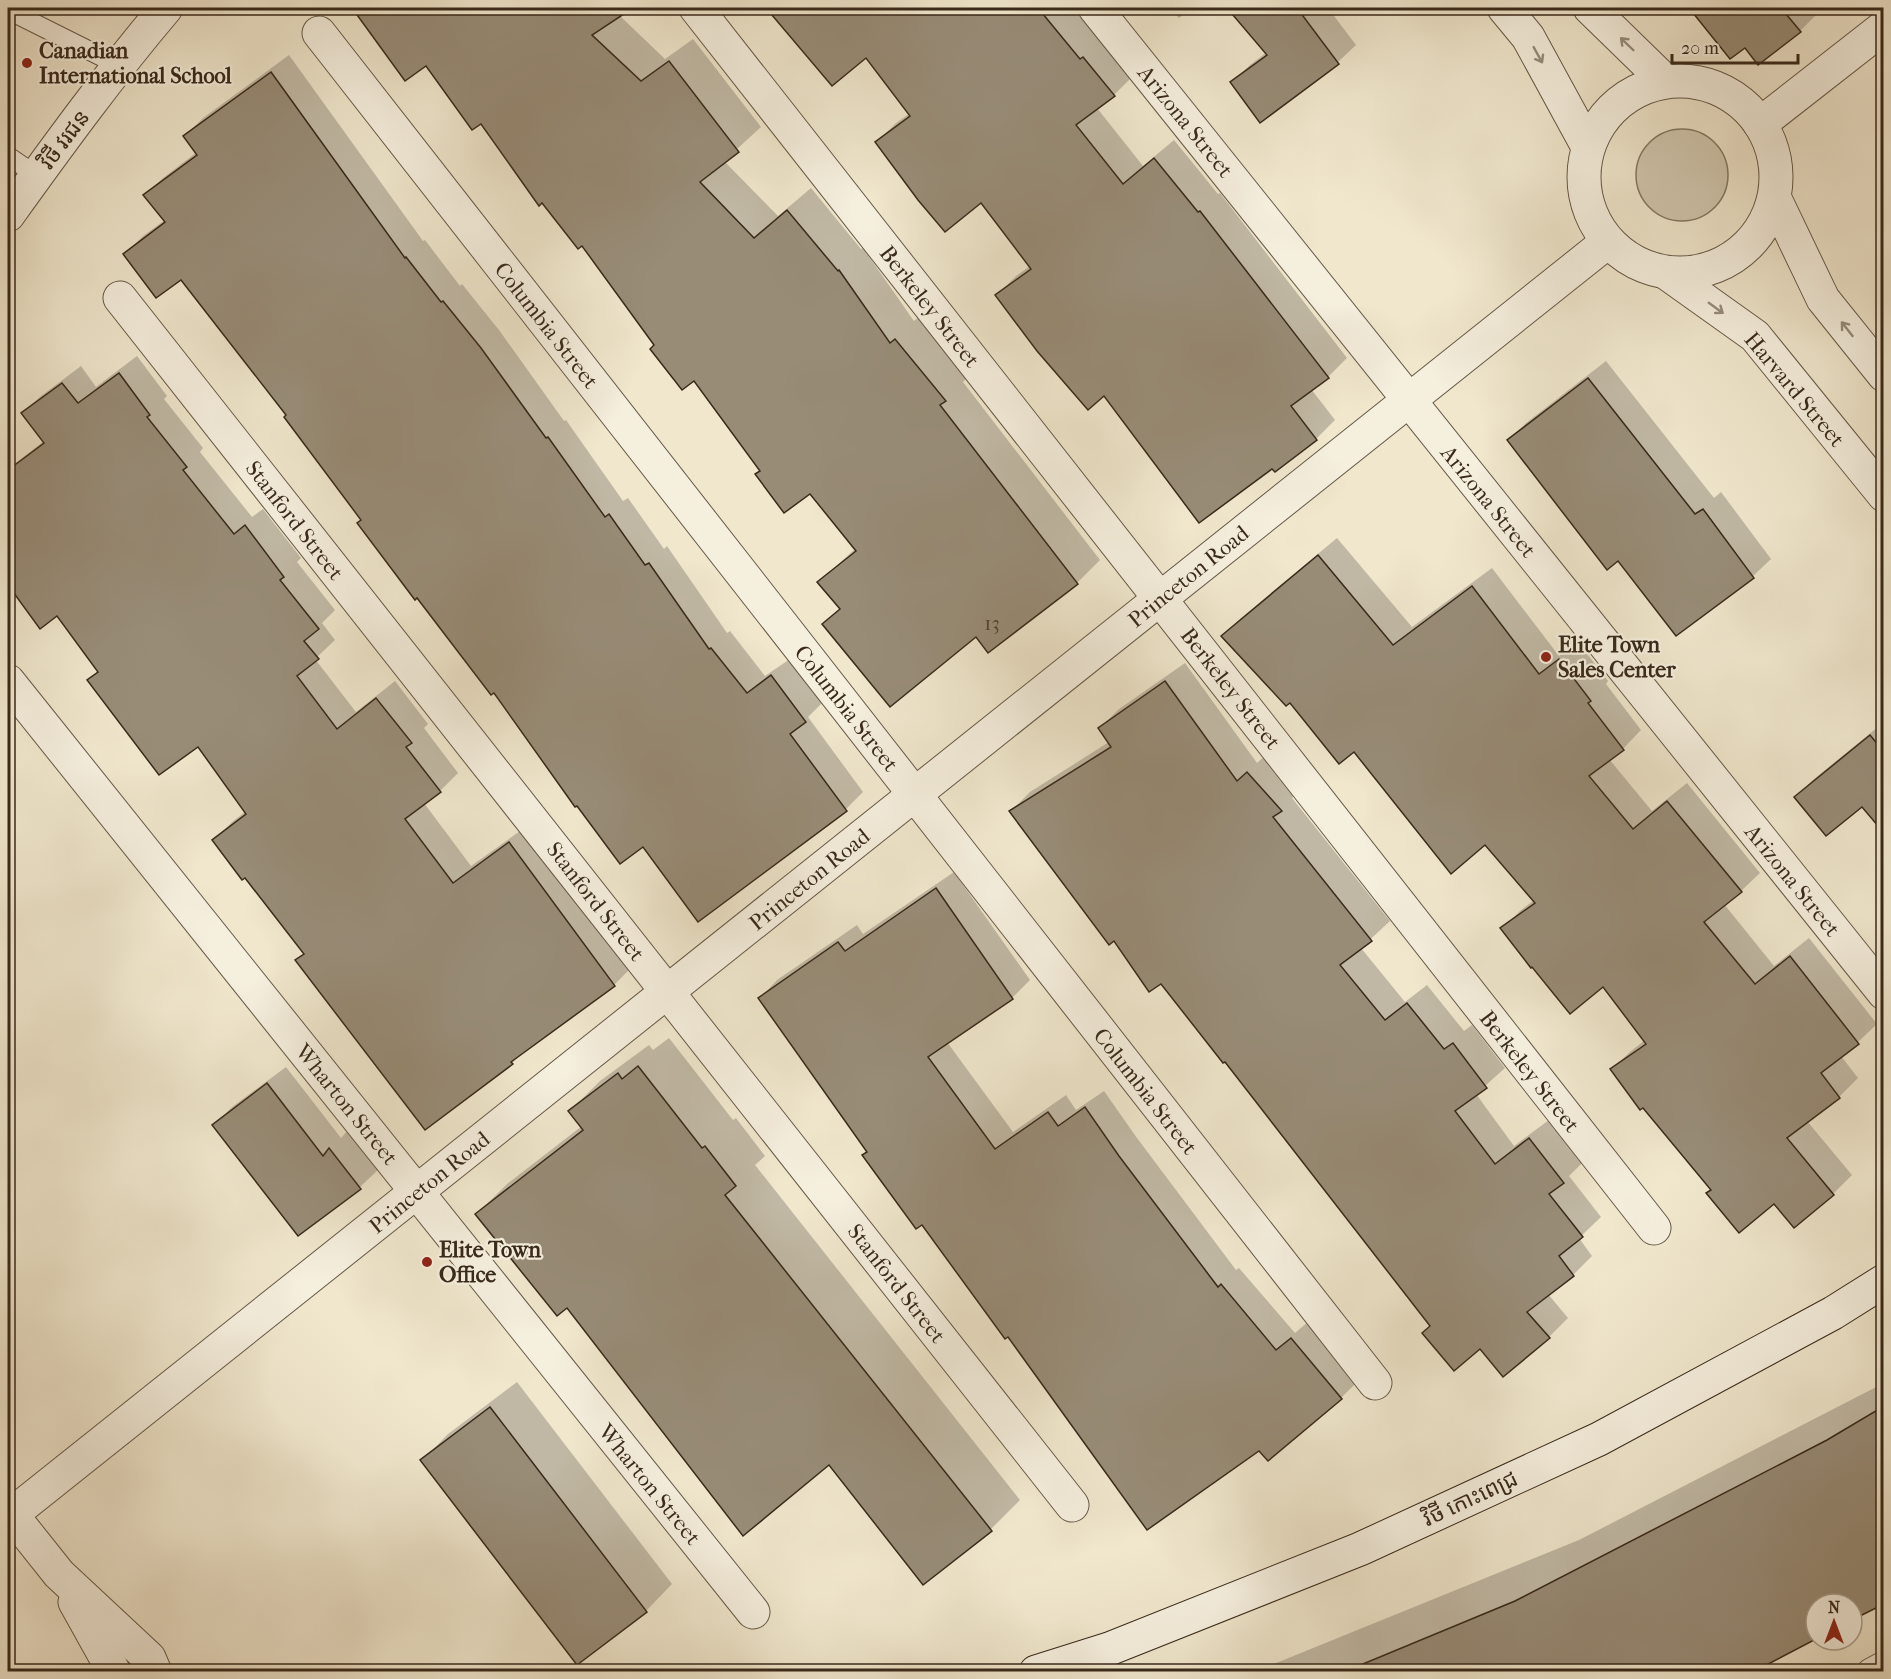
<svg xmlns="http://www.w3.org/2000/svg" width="1891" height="1679" font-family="'IM FELL French Canon','Noto Sans Khmer',serif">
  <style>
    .green { fill: #d1c7af; stroke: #847864; stroke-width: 1.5 }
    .shadow { fill: #0003 }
    .building { fill: #988c77; stroke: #38291a; stroke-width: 1.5 }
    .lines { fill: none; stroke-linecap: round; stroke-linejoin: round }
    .service-casing { stroke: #665847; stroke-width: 20 }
    .pedestrian-casing { stroke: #665847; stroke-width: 29 }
    .minor-casing { stroke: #665847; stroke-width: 35 }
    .tertiary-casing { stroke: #665847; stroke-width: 35 }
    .secondary-casing { stroke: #38291a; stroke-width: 35 }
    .service { stroke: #f5efde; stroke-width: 18 }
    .pedestrian { stroke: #f5efde; stroke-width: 27 }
    .minor { stroke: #f5efde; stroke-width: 33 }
    .tertiary { stroke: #f5efde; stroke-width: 33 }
    .secondary { stroke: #f5efde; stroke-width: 33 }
    .oneway { stroke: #968c7c }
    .poi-dot { fill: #8f2418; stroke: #f5efde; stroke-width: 2 }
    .labels { text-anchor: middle; stroke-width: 4.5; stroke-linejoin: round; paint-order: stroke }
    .number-label { font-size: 20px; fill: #504231 }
    .poi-label { font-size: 22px; font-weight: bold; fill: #38291a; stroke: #f5efde; text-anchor: start }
    .street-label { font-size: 22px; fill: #38291a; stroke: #f5efde }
  </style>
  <rect width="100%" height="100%" fill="#f0e7cd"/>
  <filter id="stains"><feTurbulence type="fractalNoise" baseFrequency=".00333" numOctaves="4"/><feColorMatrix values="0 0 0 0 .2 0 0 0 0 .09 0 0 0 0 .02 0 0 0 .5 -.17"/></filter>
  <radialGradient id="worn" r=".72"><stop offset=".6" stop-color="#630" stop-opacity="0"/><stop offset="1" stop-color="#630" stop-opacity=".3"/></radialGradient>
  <!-- green -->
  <circle class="green" cx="1682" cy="175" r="46"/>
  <!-- shadow -->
  <g class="shadow">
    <path d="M353,8H631L619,15L665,59L693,39L761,127L724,161L778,216L811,188L861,249L863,248L914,321L919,317L968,376L963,382L1100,560L1077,583L976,635L824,624L841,607L819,582L856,548L811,492L761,470L694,379L655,345L583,244L481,121L426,64L405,79Z"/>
    <path d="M770,8H1073L1133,76L1114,95L1097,108L1143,166L1174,140L1218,194L1220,193L1347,358L1328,377L1311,389L1335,420L1316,439L1104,394L997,295L1016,276L1030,266L981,201L877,142L896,123L910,113L866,56L787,31Z"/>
    <path d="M1169,8H1192L1179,18Z"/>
    <path d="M1229,8H1328L1356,45L1338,62L1261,120L1232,82L1250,65L1267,52Z"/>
    <path d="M1691,8H1823L1800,31L1759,63L1745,45L1731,57Z"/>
    <path d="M289,55L423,241L425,240L460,286L462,284L499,330L564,421L566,420L623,501L628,498L664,549L667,546L727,633L730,631L765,676L790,659L822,703L808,717L863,792L846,809L644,845L495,691L417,596L288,415L181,278L125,254L143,236L165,220L145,195L163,178L197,152L185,136L203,118Z"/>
    <path d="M137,356L167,396L164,399L203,448L200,452L252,517L263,509L301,558L297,562L335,610L322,623L335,640L315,659L356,712L395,681L428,724L424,728L458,773L440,791L424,803L471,866L527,826L632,967L614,985L524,1051L512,1063L297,961L305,953L245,876L214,840L232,822L246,811L198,745L89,680L99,670L57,614L40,627L8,583V508L13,505L8,498V469L44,441L23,413L41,396L81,366L96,387Z"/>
    <path d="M1606,361L1714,498L1721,492L1771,559L1753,576L1676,634L1619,559L1509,440L1526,423Z"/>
    <path d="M1337,538L1412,627L1492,568L1559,656L1578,642L1608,681L1606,684L1641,730L1623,749L1609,759L1652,811L1687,783L1760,873L1741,891L1724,904L1774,966L1809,938L1877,1024L1858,1042L1841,1056L1858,1078L1839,1097L1807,1121L1852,1175L1833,1194L1794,1226L1774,1202L1712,1190L1612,1069L1631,1051L1645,1040L1604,985L1502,929L1521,910L1534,900L1486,842L1355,750L1290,701L1223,636L1241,618Z"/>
    <path d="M1185,663L1257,763L1267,754L1300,790L1292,798L1390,921L1361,948L1405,1002L1427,985L1464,1031L1472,1025L1505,1068L1476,1094L1514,1146L1549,1120L1582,1163L1569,1176L1601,1217L1579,1238L1592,1256L1573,1275L1548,1294L1568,1318L1549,1337L1480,1347L1431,1325L1226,1059L1161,982L1115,939L1011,811L1030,792L1109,742L1100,728L1119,709Z"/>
    <path d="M1884,722V831L1862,805L1796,797L1814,779Z"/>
    <path d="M954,872L1030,980L1012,998L947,1042L1013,1132L1066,1095L1076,1110L1104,1091L1137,1138L1236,1270L1239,1268L1295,1333L1309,1321L1359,1380L1341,1398L1268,1459L1259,1449L1008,1335L868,1151L760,998L777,980L857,925L863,934Z"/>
    <path d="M1884,884V896L1879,889Z"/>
    <path d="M669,1038L733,1120L736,1118L765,1156L755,1165L1020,1500L991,1529L829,1463L567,1306L477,1214L507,1184L582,1126L570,1111L600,1081L649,1045L653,1050Z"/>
    <path d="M286,1067L341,1138L347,1131L378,1170L360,1187L298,1234L214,1125L232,1107Z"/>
    <path d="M517,1382L672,1584L646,1611L577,1663L422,1461L448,1434Z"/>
    <path d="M1884,1383V1602L1852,1619V1604H1816V1638L1752,1672H1254L1579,1540Z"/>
  </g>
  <!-- building -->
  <g class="building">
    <path d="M352,8H633L592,35L641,81L669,61L739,152L700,182L754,238L787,210L838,271L839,270L890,343L895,339L946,401L940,405L1078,584L988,653L976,637L890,707L822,624L840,609L817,582L856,551L810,494L784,513L755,474L760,471L694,381L682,390L650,349L654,345L582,246L578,249L542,203L539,206L481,124L472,130L426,66L405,81Z"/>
    <path d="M766,8H1038L1080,59L1083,57L1115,96L1076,125L1123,184L1154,158L1198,212L1200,211L1329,378L1291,406L1317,440L1275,472L1272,469L1199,523L1104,396L1088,410L1037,351L995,295L1031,269L981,203L945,232L918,200L875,142L910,116L866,58L832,86Z"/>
    <path d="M1227,8H1297L1339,64L1260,123L1230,82L1267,55Z"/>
    <path d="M1689,8H1781L1801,32L1758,65L1745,48L1730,59Z"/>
    <path d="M271,72L405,258L406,257L441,302L443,301L481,348L546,438L548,437L605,517L609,514L645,565L649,563L709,649L711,648L747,693L771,675L806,722L790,734L847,811L698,922L643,847L620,864L577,806L575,807L494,693L491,695L417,598L415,600L357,523L361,520L284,417L286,415L181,280L156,298L123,254L165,222L143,195L197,155L183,136Z"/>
    <path d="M119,373L150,415L147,417L187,467L183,470L234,534L245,525L284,577L280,580L319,629L304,641L319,659L297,676L337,729L376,698L412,743L406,747L441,792L405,819L453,883L509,842L615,986L511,1062L513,1064L425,1130L295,960L304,954L245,878L242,880L212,840L246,814L198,747L159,775L87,680L98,672L57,616L40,629L8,585V470L44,443L21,413L62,383L78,403Z"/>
    <path d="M1588,378L1695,514L1703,509L1754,578L1676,636L1618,561L1607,570L1507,440Z"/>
    <path d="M1318,555L1393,645L1472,586L1539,674L1559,659L1591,701L1588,703L1624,750L1589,776L1633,829L1667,801L1742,892L1704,922L1755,984L1790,956L1859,1044L1821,1073L1840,1098L1787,1138L1834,1195L1794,1228L1774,1204L1739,1233L1706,1193L1711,1190L1643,1108L1640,1110L1610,1069L1646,1044L1603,987L1570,1014L1532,967L1531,968L1500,928L1535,903L1485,845L1451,874L1354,752L1339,764L1290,703L1286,706L1221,636Z"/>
    <path d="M1165,681L1237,781L1247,772L1282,811L1273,817L1372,941L1340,965L1385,1020L1407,1003L1444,1049L1453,1043L1487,1088L1455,1111L1495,1164L1529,1138L1564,1183L1549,1194L1583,1237L1559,1256L1574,1276L1527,1312L1550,1338L1503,1377L1480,1349L1454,1371L1422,1333L1430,1326L1225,1062L1223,1063L1161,984L1149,992L1114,941L1109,945L1009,811L1111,747L1098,728Z"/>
    <path d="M1870,735L1884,752V833L1862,807L1826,836L1794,797Z"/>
    <path d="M936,888L1013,999L928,1057L995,1149L1048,1112L1058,1126L1085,1107L1119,1156L1218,1287L1221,1284L1276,1350L1291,1338L1342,1399L1268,1461L1259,1451L1147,1530L1008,1337L1005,1339L922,1225L916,1229L862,1155L867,1152L758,998L838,942L845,951Z"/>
    <path d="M638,1066L702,1148L705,1146L736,1186L725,1195L992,1531L923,1585L829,1465L743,1536L567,1308L557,1316L475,1214L583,1130L568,1111L618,1073L622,1079Z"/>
    <path d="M267,1083L323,1156L329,1148L361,1189L298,1236L212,1125Z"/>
    <path d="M1884,1406V1604L1852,1620V1604H1816V1639L1755,1671H1346L1515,1601L1827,1440Z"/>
    <path d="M490,1407L647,1612L577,1665L420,1460Z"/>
  </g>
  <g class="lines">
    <defs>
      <g id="service">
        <path d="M8,14H16L120,66"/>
        <path d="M8,156L36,175"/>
      </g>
      <path id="pedestrian" d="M1871,1672L1884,1665"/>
      <g id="minor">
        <path d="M696,8L1654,1228"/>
        <path d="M1095,8L1884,993"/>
        <path d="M1504,8L1528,37L1587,145"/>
        <path d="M1590,8L1665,81"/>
        <path d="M319,33L1375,1383"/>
        <circle cx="1680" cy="177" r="96"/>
        <path d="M1760,124L1884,27"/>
        <path d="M1775,199L1823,299L1884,375"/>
        <path d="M1668,274L1755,336L1884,495"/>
        <path d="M120,298L1072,1505"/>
        <path d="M8,681L753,1612"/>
        <path d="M8,1510L59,1574L149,1658L155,1672"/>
        <path d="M11,1515L1606,243"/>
        <path d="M75,1602L114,1672"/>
      </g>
      <path id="tertiary" d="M8,215C59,144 110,74 166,8"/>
      <path id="secondary" d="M1036,1672L1109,1649L1360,1549L1599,1439L1833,1313L1884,1281"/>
    </defs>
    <!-- service casing -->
    <use href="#service" class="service-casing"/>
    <!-- pedestrian casing -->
    <use href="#pedestrian" class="pedestrian-casing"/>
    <!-- minor casing -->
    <use href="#minor" class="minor-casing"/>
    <!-- tertiary casing -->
    <use href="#tertiary" class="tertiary-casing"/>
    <!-- secondary casing -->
    <use href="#secondary" class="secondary-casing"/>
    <!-- service -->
    <use href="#service" class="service"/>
    <!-- pedestrian -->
    <use href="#pedestrian" class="pedestrian"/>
    <!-- minor -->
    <use href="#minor" class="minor"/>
    <!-- tertiary -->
    <use href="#tertiary" class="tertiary"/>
    <!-- secondary -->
    <use href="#secondary" class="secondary"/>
  </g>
  <!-- one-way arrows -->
  <defs><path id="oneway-shaft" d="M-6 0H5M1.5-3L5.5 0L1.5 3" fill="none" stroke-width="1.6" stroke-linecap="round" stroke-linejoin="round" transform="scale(1.5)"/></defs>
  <g class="oneway">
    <use href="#oneway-shaft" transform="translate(1627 44) rotate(-136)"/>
    <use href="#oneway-shaft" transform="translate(1538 55) rotate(61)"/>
    <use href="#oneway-shaft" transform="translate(1716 308) rotate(36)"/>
    <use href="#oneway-shaft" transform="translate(1847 329) rotate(-128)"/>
  </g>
  <!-- markers -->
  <g class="poi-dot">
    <circle cx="27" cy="63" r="6"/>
    <circle cx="1546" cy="657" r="6"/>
    <circle cx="427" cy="1262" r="6"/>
  </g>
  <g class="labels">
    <!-- number labels -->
    <g class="number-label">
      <text x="992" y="630">13</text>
    </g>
    <!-- poi labels -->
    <g class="poi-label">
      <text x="39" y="58">Canadian<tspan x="39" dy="25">International School</tspan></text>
      <text x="1558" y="652">Elite Town<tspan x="1558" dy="25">Sales Center</tspan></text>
      <text x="439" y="1257">Elite Town<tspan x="439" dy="25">Office</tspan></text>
    </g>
    <!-- street labels -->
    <g class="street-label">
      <text transform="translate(1186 121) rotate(51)" y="8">Arizona Street</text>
      <text transform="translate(64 139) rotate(-53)" y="8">វិថី វរជន</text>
      <text transform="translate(930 306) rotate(52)" y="8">Berkeley Street</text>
      <text transform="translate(547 325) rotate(52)" y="8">Columbia Street</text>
      <text transform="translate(1795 389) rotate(50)" y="8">Harvard Street</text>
      <text transform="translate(1489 501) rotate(51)" y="8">Arizona Street</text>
      <text transform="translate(295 520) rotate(52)" y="8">Stanford Street</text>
      <text transform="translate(1188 576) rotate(-39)" y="8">Princeton Road</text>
      <text transform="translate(1231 688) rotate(52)" y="8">Berkeley Street</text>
      <text transform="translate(847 708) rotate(52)" y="8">Columbia Street</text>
      <text transform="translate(809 879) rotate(-39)" y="8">Princeton Road</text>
      <text transform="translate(1793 880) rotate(51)" y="8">Arizona Street</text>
      <text transform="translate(596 901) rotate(52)" y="8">Stanford Street</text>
      <text transform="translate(1530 1071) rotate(52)" y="8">Berkeley Street</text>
      <text transform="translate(1146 1091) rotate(52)" y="8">Columbia Street</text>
      <text transform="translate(347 1104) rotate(51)" y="8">Wharton Street</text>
      <text transform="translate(429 1182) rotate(-39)" y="8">Princeton Road</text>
      <text transform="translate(897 1283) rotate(52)" y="8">Stanford Street</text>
      <text transform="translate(650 1484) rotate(51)" y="8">Wharton Street</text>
      <text transform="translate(1470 1498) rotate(-25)" y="8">វិថី កោះពេជ្រ</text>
    </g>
  </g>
  <!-- margin -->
  <rect width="1891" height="1679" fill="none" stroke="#f0e7cd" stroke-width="30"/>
  <rect x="9" y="9" width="1873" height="1661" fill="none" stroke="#38291a" stroke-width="3"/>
  <rect x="15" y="15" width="1861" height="1649" fill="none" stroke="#38291a" stroke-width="1.5"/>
  <!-- north arrow -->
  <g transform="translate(1834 1622)"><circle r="28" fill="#f5efde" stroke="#a9a090" stroke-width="1.5"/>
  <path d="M0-4.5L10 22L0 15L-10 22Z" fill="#8f2418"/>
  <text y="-9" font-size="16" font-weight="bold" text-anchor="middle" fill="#38291a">N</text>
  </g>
  <!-- scale -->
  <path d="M1672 54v9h126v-9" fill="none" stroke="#38291a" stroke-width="3"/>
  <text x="1681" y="54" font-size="18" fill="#38291a" stroke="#f5efde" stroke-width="4.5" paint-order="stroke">20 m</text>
  <rect width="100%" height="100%" filter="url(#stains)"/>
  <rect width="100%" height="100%" fill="url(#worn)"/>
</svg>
